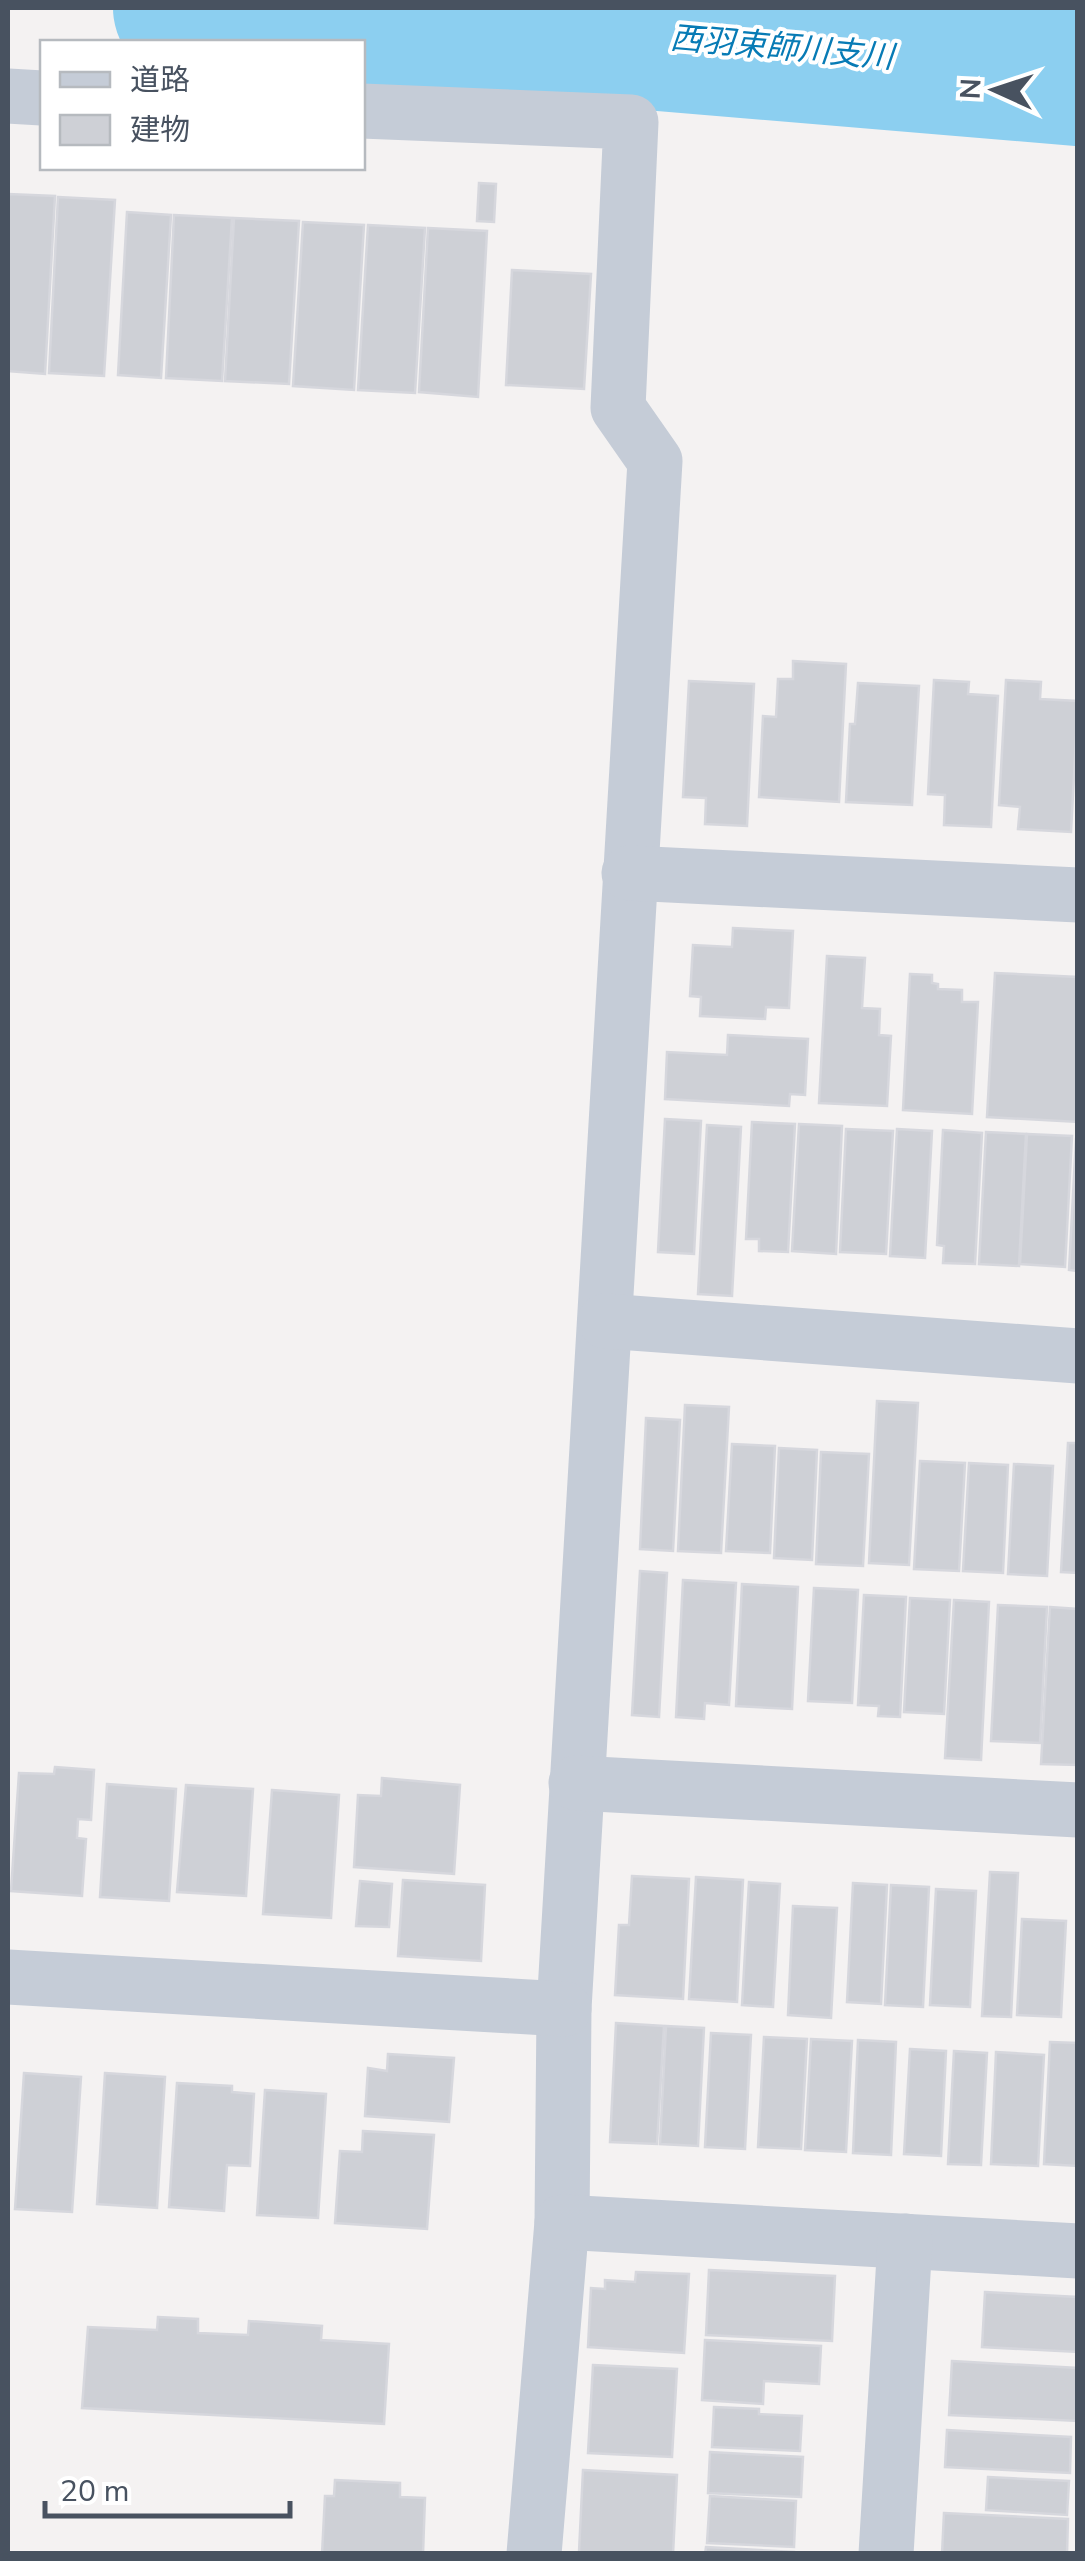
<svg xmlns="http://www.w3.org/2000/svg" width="1085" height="2561" font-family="'Nunito Sans','Noto Sans JP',sans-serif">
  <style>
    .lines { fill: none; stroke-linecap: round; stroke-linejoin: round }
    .river { stroke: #8ccff0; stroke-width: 148 }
    .building { fill: #ced0d6; stroke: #d6d7dd; stroke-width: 2.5 }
    .minor { stroke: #c5ccd7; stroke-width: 55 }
    .labels { text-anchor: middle; stroke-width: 8; stroke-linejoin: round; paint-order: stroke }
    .water-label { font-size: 32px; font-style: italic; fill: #077bb5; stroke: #fff }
  </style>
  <rect width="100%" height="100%" fill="#f4f2f2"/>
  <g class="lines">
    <!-- river -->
    <path class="river" d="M187,8L577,30L1078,72"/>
  </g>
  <!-- building -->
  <g class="building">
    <path d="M479,183L496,184L494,222L477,221Z"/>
    <path d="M8,194L55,196L45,374L8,371Z"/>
    <path d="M58,197L115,200L104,376L49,373Z"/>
    <path d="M127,212L171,215L161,378L118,375Z"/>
    <path d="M174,215L232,218L222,381L166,378Z"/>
    <path d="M234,218L299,221L289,384L225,381Z"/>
    <path d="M303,222L364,225L354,390L293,386Z"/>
    <path d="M368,225L425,228L415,393L358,390Z"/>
    <path d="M428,228L487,231L478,397L419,392Z"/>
    <path d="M512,270L591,274L584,389L506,385Z"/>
    <path d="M793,661L846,664L839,802L759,797L763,716L776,717L778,679H793Z"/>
    <path d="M934,680L969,682L968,694L998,696L991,827L944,825L945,795L928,794Z"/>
    <path d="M1006,680L1041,682L1040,699L1078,701L1071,832L1018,829L1020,807L999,805Z"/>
    <path d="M689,681L754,684L747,826L705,824L706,798L683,797Z"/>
    <path d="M858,683L919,686L912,805L846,802L850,724H855Z"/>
    <path d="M733,928L793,931L789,1008L766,1007L765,1019L700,1016L701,997L690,996L693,945L732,947Z"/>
    <path d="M827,956L865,958L862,1008L880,1009L879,1035L891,1036L887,1106L819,1103Z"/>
    <path d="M995,973L1078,977V1122L987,1117Z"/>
    <path d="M910,974L932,975V983L938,984V989L962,990V1002H978L972,1114L903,1110Z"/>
    <path d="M728,1035L808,1039L805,1095L790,1094L789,1106L665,1099L667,1052L727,1055Z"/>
    <path d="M665,1119L701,1121L694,1254L658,1252Z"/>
    <path d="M752,1122L795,1124L788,1252L759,1251V1239H746Z"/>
    <path d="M799,1124L842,1126L836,1254L792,1251Z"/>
    <path d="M707,1125L741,1127L732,1296L698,1294Z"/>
    <path d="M846,1129L893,1131L886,1254L840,1252Z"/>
    <path d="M897,1129L932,1131L925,1258L890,1256Z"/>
    <path d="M943,1130L982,1133L975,1264L943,1263L944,1246L937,1245Z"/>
    <path d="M986,1132L1026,1134L1019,1266L979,1264Z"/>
    <path d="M1027,1134L1072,1136L1065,1267L1020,1264Z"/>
    <path d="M1076,1139H1078V1271L1069,1270Z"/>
    <path d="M877,1401L918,1403L909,1565L869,1563Z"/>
    <path d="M685,1405L729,1407L721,1553L678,1551Z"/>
    <path d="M646,1418L680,1420L673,1551L640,1549Z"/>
    <path d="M1068,1443H1078V1573L1061,1572Z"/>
    <path d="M732,1444L775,1446L770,1553L726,1551Z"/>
    <path d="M779,1448L817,1450L812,1560L774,1558Z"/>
    <path d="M821,1452L869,1454L863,1566L816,1564Z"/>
    <path d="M920,1461L965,1463L959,1571L914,1569Z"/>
    <path d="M969,1463L1008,1465L1003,1573L963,1571Z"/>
    <path d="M1014,1464L1053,1466L1047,1576L1008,1574Z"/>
    <path d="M640,1571L667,1573L659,1717L632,1715Z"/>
    <path d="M683,1580L736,1583L729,1705L705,1703L704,1719L676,1717Z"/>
    <path d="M742,1584L798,1587L792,1709L736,1706Z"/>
    <path d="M814,1588L858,1590L852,1703L808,1701Z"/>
    <path d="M864,1595L906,1597L900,1717L878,1716L879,1706L858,1705Z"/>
    <path d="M910,1598L950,1600L944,1714L904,1712Z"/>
    <path d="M954,1600L989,1602L981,1760L945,1758Z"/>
    <path d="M998,1605L1047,1607L1040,1743L991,1741Z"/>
    <path d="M1050,1607L1078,1609V1765L1041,1764Z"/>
    <path d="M55,1767L94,1770L91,1820L78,1819L77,1838L86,1839L82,1896L11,1891L19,1773L54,1774Z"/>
    <path d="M382,1778L460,1785L454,1874L354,1867L358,1795L381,1796Z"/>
    <path d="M107,1784L176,1789L169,1901L100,1897Z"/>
    <path d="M186,1785L253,1789L246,1896L177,1892Z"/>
    <path d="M272,1790L339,1795L331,1918L263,1914Z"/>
    <path d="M990,1872L1018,1873L1011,2017L982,2016Z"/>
    <path d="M632,1876L689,1879L683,1999L615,1995L619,1925H629Z"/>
    <path d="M696,1877L743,1880L737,2002L689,1999Z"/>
    <path d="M403,1880L485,1885L481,1961L398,1956Z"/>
    <path d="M360,1881L392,1884L389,1927L356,1926Z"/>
    <path d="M749,1882L780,1884L773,2007L742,2005Z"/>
    <path d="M853,1883L887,1885L881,2004L847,2002Z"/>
    <path d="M891,1885L929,1887L923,2007L885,2005Z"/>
    <path d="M936,1889L976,1891L970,2007L930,2005Z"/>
    <path d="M793,1906L837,1908L831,2018L788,2015Z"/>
    <path d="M1022,1919L1066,1921L1061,2017L1017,2015Z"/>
    <path d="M616,2023L664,2026L657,2144L610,2142Z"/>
    <path d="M666,2026L704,2028L698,2146L660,2144Z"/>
    <path d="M711,2033L751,2035L745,2149L705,2147Z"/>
    <path d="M764,2037L807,2039L801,2149L758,2147Z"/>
    <path d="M811,2039L852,2041L846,2152L805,2150Z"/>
    <path d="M858,2040L896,2042L891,2155L853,2153Z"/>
    <path d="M1050,2042L1078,2043V2166L1044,2164Z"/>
    <path d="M910,2049L946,2051L941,2156L904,2154Z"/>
    <path d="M954,2051L987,2053L981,2165L948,2164Z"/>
    <path d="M996,2052L1044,2055L1038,2166L991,2164Z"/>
    <path d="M388,2054L454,2058L449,2122L365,2116L368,2068L387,2071Z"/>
    <path d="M24,2073L81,2077L72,2212L15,2209Z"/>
    <path d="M105,2073L165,2077L157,2208L97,2204Z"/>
    <path d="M177,2083L232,2086V2092L254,2094L250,2166L227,2165L224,2211L169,2207Z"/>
    <path d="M265,2090L326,2094L318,2218L257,2215Z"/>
    <path d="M363,2131L434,2135L427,2229L335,2223L340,2151L362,2152Z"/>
    <path d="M709,2270L835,2276L832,2341L706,2335Z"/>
    <path d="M636,2272L689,2274L684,2353L588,2347L591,2288L605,2289V2280L635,2282Z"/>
    <path d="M985,2292L1078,2297V2352L982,2347Z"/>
    <path d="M158,2317L198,2319V2333L248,2335L249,2321L322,2326L321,2340L389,2344L384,2424L82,2408L88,2327L157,2330Z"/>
    <path d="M705,2340L821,2346L819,2384L764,2381L763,2404L702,2400Z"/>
    <path d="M952,2361L1078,2368V2421L949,2415Z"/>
    <path d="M593,2365L677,2369L672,2457L588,2453Z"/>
    <path d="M714,2407L759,2409V2414L802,2416L800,2451L712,2447Z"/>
    <path d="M947,2430L1071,2437L1070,2473L945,2467Z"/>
    <path d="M710,2452L803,2457L801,2497L708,2493Z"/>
    <path d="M583,2470L677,2475L673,2554L579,2552Z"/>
    <path d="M988,2477L1069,2481L1067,2515L986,2510Z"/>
    <path d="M335,2480L400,2483V2497L425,2498L423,2554H322L325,2496H334Z"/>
    <path d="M710,2496L796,2501L794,2547L707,2543Z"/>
    <path d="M944,2513L1068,2519L1067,2554H942Z"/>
    <path d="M706,2547L794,2552V2554H705Z"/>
  </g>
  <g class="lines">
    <!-- minor -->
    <g class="minor">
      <path d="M8,96L42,98"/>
      <path d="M362,111L631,122L618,408L655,461L564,2009L562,2222L534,2554"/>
      <path d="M629,873L1078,895"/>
      <path d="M605,1321L1078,1356"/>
      <path d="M576,1783L1078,1810"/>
      <path d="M8,1977L564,2009"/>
      <path d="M562,2222L1078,2251"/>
      <path d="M886,2554L905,2241"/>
    </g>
  </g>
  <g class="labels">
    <!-- water labels -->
    <g class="water-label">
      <text transform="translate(782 47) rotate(5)" y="11">西羽束師川支川</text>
    </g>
  </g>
  <!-- border -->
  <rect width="1085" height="2561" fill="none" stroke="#485260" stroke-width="20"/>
  <!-- legend -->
  <rect x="40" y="40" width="325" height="130" fill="#ffffff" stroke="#b6babf" stroke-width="2.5"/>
  <rect x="60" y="72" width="50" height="15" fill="#c5ccd7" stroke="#b6babf" stroke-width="2.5"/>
  <text x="130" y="90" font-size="30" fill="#485260">道路</text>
  <rect x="60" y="115" width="50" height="30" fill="#ced0d6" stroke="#b6babf" stroke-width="2.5"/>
  <text x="130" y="140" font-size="30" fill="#485260">建物</text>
  <!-- north arrow -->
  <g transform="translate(995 90) rotate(273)" stroke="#ffffff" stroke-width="8" paint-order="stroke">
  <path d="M0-8L18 38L0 25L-18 38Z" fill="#485260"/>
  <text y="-15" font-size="28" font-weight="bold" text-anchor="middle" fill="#485260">N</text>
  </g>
  <!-- scale -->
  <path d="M45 2501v15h245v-15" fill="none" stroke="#485260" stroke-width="5"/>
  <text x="60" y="2501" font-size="30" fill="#485260" stroke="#ffffff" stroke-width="8" paint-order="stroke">20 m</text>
</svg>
